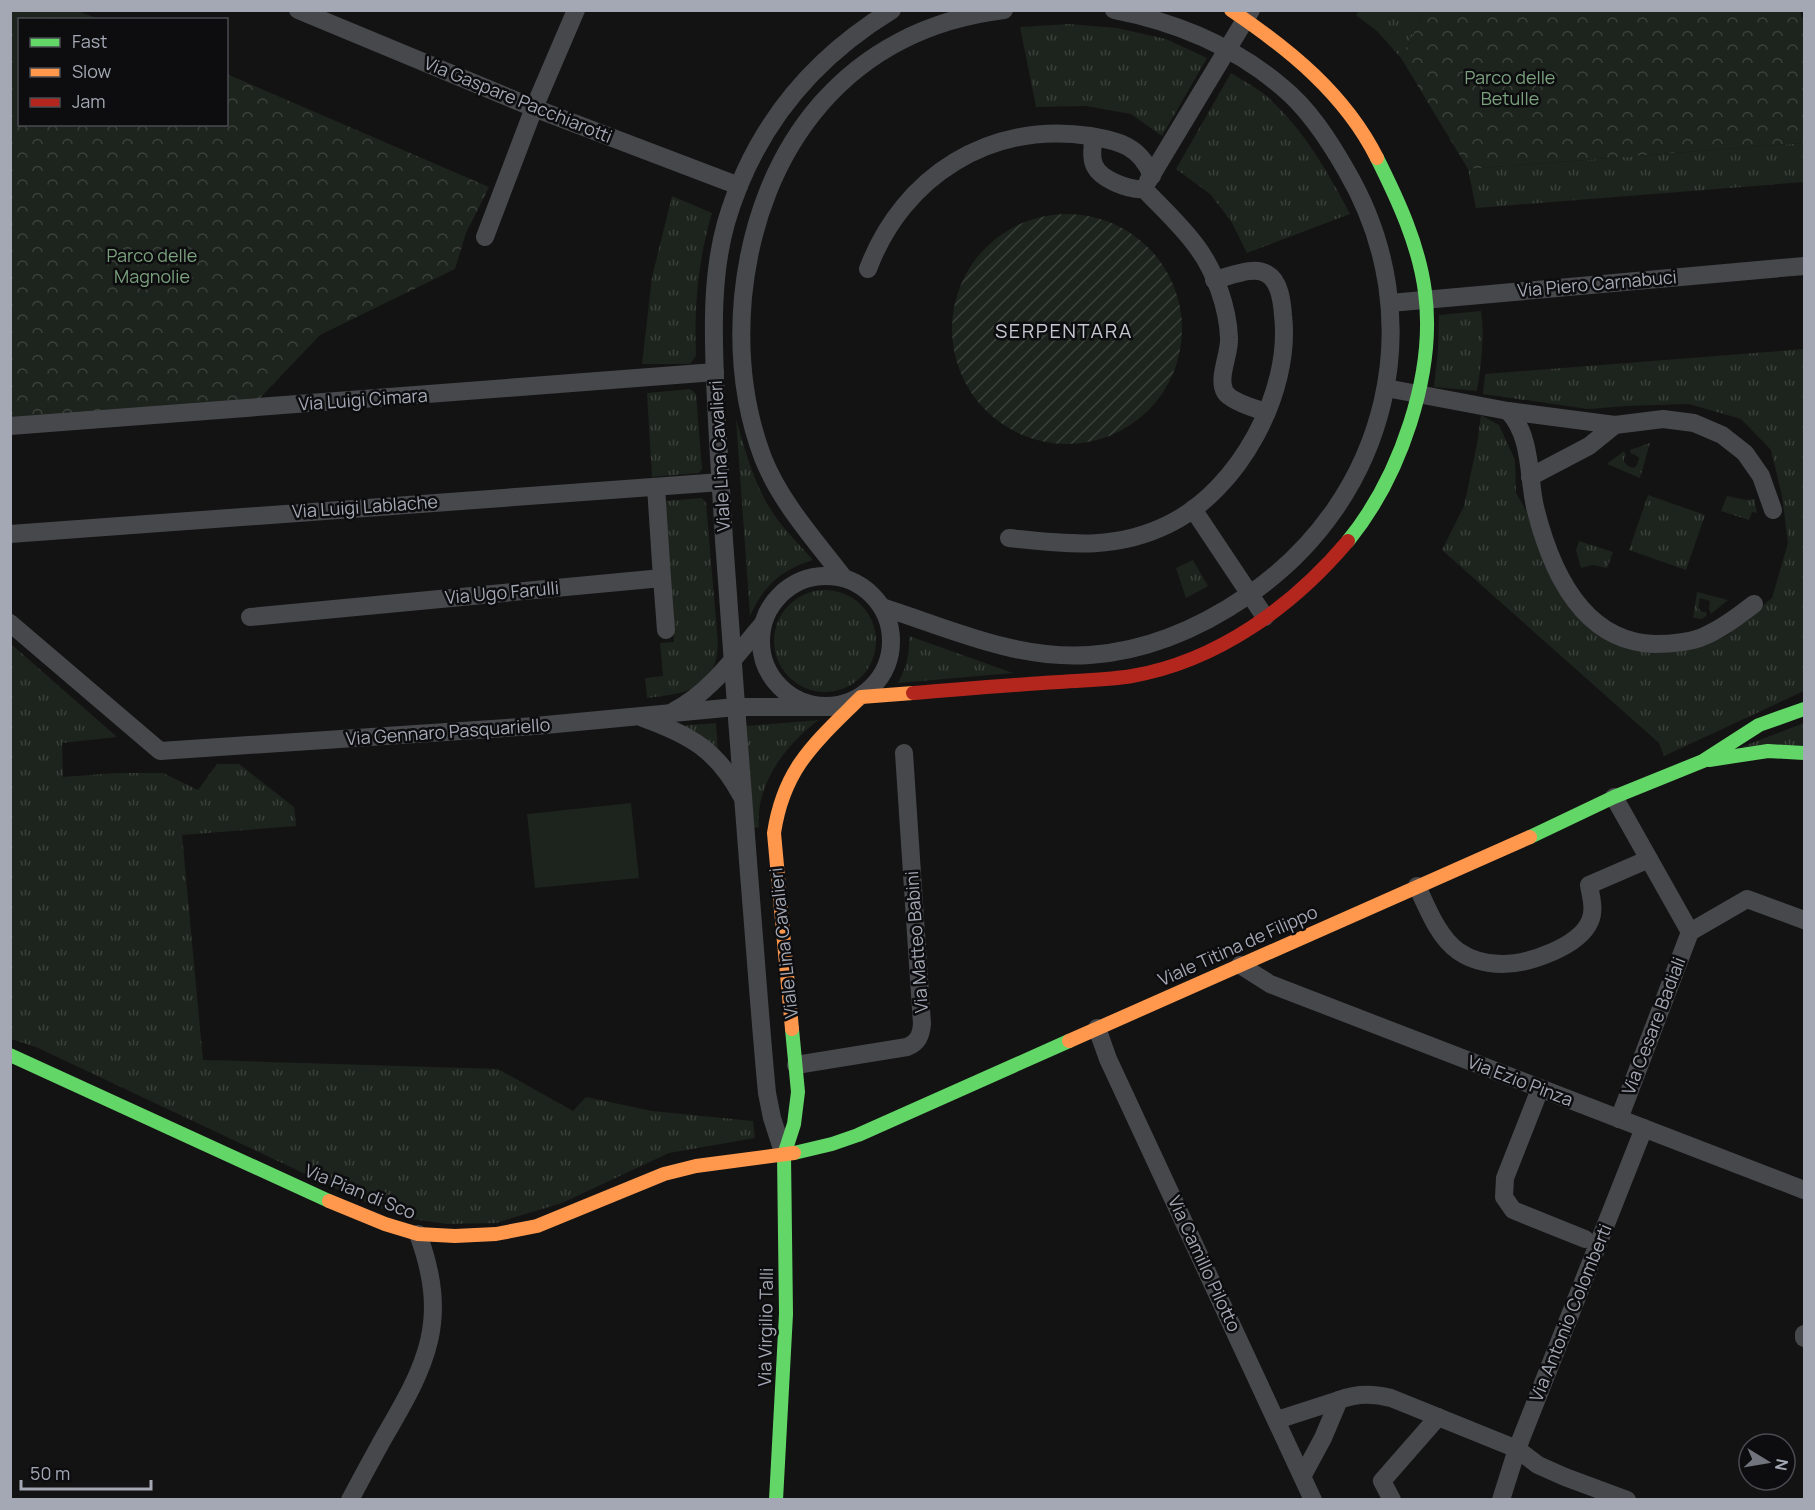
<svg xmlns="http://www.w3.org/2000/svg" width="1815" height="1510" font-family="Manrope,sans-serif">
  <style>
    .grass { fill: url(#grass-tufts) }
    .park { fill: url(#park-crowns) }
    .garden { fill: url(#garden-furrows) }
    .pitch { fill: #1d231d }
    .lines { fill: none; stroke-linecap: round; stroke-linejoin: round }
    .street { stroke: #47484c; stroke-width: 18 }
    .fast { stroke: #63d668; stroke-width: 14 }
    .slow { stroke: #ff974d; stroke-width: 14 }
    .jam { stroke: #b3261e; stroke-width: 14 }
    .labels { text-anchor: middle; stroke-width: 5; stroke-linejoin: round; paint-order: stroke }
    .park-label { font-size: 18px; fill: #7aa07d; stroke: #0d0d0f }
    .street-label { font-size: 18px; fill: #a3a8b4; stroke: #0d0d0f }
    .neighbourhood-label { font-size: 20px; letter-spacing: 1.5px; fill: #c4c7d0; stroke: #0d0d0f }
  </style>
  <defs>
    <pattern id="grass-tufts" width="24" height="20" patternUnits="userSpaceOnUse" patternTransform="scale(1.5)"><rect width="24" height="20" fill="#1d231d"/><path d="M3 7l-1-3M5 7V3M7 7l1-3M15 17l-1-3M17 17v-4M19 17l1-3" fill="none" stroke="#3b403b"/></pattern>
    <pattern id="park-crowns" width="20" height="18" patternUnits="userSpaceOnUse" patternTransform="scale(1.5)"><rect width="20" height="18" fill="#1d231d"/><path d="M2 6a3 3 0 1 1 6 0M12 15a3 3 0 1 1 6 0" fill="none" stroke="#3b403b"/></pattern>
    <pattern id="garden-furrows" width="10" height="10" patternUnits="userSpaceOnUse" patternTransform="scale(1.5)"><rect width="10" height="10" fill="#1d231d"/><path d="M-1 1l2-2M0 10L10 0M9 11l2-2" fill="none" stroke="#3b403b"/></pattern>
  </defs>
  <rect width="100%" height="100%" fill="#131313"/>
  <!-- grass -->
  <g class="grass">
    <path d="M1359,11V10L1425,11L1401,58L1378,32L1356,15Z"/>
    <path d="M1068,24L1117,28L1166,39L1207,58L1162,136L1131,114L1086,106L1036,107L1020,27Z"/>
    <path d="M1231,73C1242,80 1253,86 1263,93C1301,125 1327,170 1350,214L1247,253L1231,221L1210,194L1176,169Z"/>
    <path d="M1804,143V182L1476,208L1468,169Z"/>
    <path d="M672,196L712,213C698,260 694,307 696,356L690,364H642L652,277Z"/>
    <path d="M1481,311C1485,338 1481,364 1477,391L1434,387L1438,349L1439,315Z"/>
    <path d="M1804,349V691L1664,756L1659,743L1442,550L1464,506L1477,444L1481,415L1499,425L1515,460L1516,493L1597,633L1644,651L1686,650L1726,636L1772,598L1788,543L1782,496L1771,450L1741,419L1689,404L1627,406L1588,409L1483,394L1485,374Z"/>
    <path d="M690,389L696,394L702,469L699,473L652,477L647,393Z"/>
    <path d="M736,419C745,450 754,484 771,510C783,529 799,544 813,560C781,570 764,585 750,616Z"/>
    <path d="M1650,443L1640,478L1607,464L1624,451L1626,456L1624,458V462L1628,466L1634,468L1637,465L1639,458L1634,454H1631L1630,450Z"/>
    <path d="M1648,495L1705,515L1686,570L1629,550Z"/>
    <path d="M1727,496L1746,500L1754,499L1757,513L1752,512L1749,520L1721,511Z"/>
    <path d="M702,498L706,503L718,643C716,691 686,693 647,698L645,678L663,676L660,643L674,642L665,501Z"/>
    <path d="M1579,541L1613,552L1607,568L1593,565L1581,568L1576,550Z"/>
    <path d="M1193,560L1208,586L1186,598L1176,568Z"/>
    <circle cx="825" cy="641" r="51"/>
    <path d="M1697,592L1728,600L1711,614L1709,609L1710,601L1700,598L1698,608L1702,612H1706L1707,615L1702,619L1693,618Z"/>
    <path d="M909,636L1013,673L898,683C906,668 910,654 909,636Z"/>
    <path d="M11,644L117,737L62,743L63,777L115,773H163L198,790L217,764H239L294,807L296,826L182,835L203,1060L498,1069L573,1111L586,1097L652,1111L753,1121L755,1138L669,1153L562,1203L496,1223L447,1224L412,1219L371,1205L36,1047L11,1039Z"/>
    <path d="M819,720C787,743 755,784 759,827L754,828L746,726Z"/>
    <path d="M716,723L718,753L677,726Z"/>
    <path d="M1804,723V748L1741,747Z"/>
  </g>
  <!-- park -->
  <g class="park">
    <path d="M11,11H78L99,19L20,20V124H226L227,74L489,187L466,233L455,269L320,335L259,399L11,419Z"/>
    <path d="M1425,11H1801V16L1804,20V143L1468,169L1401,58Z"/>
  </g>
  <!-- garden -->
  <circle class="garden" cx="1067" cy="329" r="115"/>
  <!-- pitch -->
  <path class="pitch" d="M631,803L639,878L535,888L527,814Z"/>
  <g class="lines">
    <!-- street -->
    <g class="street">
      <path d="M298,10L534,108L739,186"/>
      <path d="M1094,137C1089,162 1093,173 1116,183C1125,187 1134,190 1144,189C1162,208 1182,226 1197,247C1215,271 1228,308 1229,338C1230,354 1217,378 1225,392C1230,401 1256,409 1266,412"/>
      <path d="M1148,181L1251,10"/>
      <path d="M485,237L534,108L576,10"/>
      <path d="M868,269C903,176 990,121 1090,136C1119,141 1140,146 1152,176"/>
      <path d="M1390,303L1804,266"/>
      <path d="M1386,388L1508,411L1615,425L1663,419L1694,423L1722,435L1745,453L1761,476L1773,510"/>
      <path d="M1508,411C1532,436 1528,476 1535,507C1550,568 1581,642 1655,644C1670,644 1686,643 1700,638C1720,630 1737,617 1754,604"/>
      <path d="M10,426L715,372"/>
      <path d="M1530,477L1589,446L1615,425"/>
      <path d="M1193,509L1265,617"/>
      <path d="M10,534L721,482"/>
      <path d="M1009,538C1067,544 1115,551 1169,524C1239,490 1292,392 1283,315C1282,302 1280,281 1267,274C1254,265 1229,277 1214,280"/>
      <circle cx="826" cy="641" r="65"/>
      <path d="M662,578L666,630"/>
      <path d="M844,578C815,540 781,503 763,458C743,405 738,353 743,297C758,146 848,29 1004,10"/>
      <path d="M882,607C951,629 1016,660 1090,655C1147,651 1200,628 1247,596C1389,500 1433,318 1346,170C1329,140 1309,109 1282,87C1234,46 1176,22 1114,10"/>
      <path d="M250,617L662,578L656,487"/>
      <path d="M10,623L160,751L535,726L736,707H830"/>
      <path d="M674,711C711,692 736,655 762,625"/>
      <path d="M643,718C690,735 717,750 741,795"/>
      <path d="M1614,797L1690,932"/>
      <path d="M1417,886C1427,907 1438,937 1458,951C1471,960 1487,964 1502,964C1528,964 1579,947 1590,921C1595,910 1591,897 1589,885L1649,859"/>
      <path d="M1690,932L1747,899L1804,920"/>
      <path d="M1240,965L1270,984L1804,1190"/>
      <path d="M1097,1028L1108,1059L1313,1500"/>
      <path d="M796,1065L907,1047C918,1043 921,1035 922,1024L904,753"/>
      <path d="M1540,1089L1505,1178L1504,1197L1513,1210L1585,1239"/>
      <path d="M1619,1119L1690,932"/>
      <path d="M784,1155L772,1118L767,1093C760,1020 755,947 749,874C740,763 732,651 724,540C721,486 717,432 715,378C713,327 712,273 726,223C753,130 810,60 892,10"/>
      <path d="M1804,1334V1338"/>
      <path d="M1277,1420L1339,1400"/>
      <path d="M1303,1475L1323,1438L1339,1400C1357,1393 1373,1393 1391,1398L1517,1449L1538,1465L1565,1477L1627,1500"/>
      <path d="M350,1500C361,1479 372,1459 383,1439C427,1364 450,1321 418,1234"/>
      <path d="M1392,1500L1382,1481L1438,1417"/>
      <path d="M1501,1500L1517,1449L1644,1128"/>
    </g>
    <!-- fast -->
    <g class="fast">
      <path d="M1348,541C1400,477 1436,374 1425,292C1419,245 1398,200 1377,158"/>
      <path d="M1709,760L1768,751L1804,753"/>
      <path d="M1530,837L1614,797L1703,761L1759,725L1804,709"/>
      <path d="M10,1055L329,1201"/>
      <path d="M794,1153L832,1144L858,1135L1069,1041"/>
      <path d="M776,1500L786,1314L784,1155L794,1124L798,1092L792,1029"/>
    </g>
    <!-- slow -->
    <g class="slow">
      <path d="M1231,10C1289,49 1345,94 1377,158"/>
      <path d="M792,1029L774,833C784,767 816,742 861,697L913,693"/>
      <path d="M1069,1041L1530,837"/>
      <path d="M329,1201L385,1224L418,1234L455,1236L496,1234L537,1226L664,1174L696,1166L794,1153"/>
    </g>
    <!-- jam -->
    <path class="jam" d="M913,693C962,689 1010,685 1059,682C1083,680 1108,680 1132,676C1218,661 1293,606 1348,541"/>
  </g>
  <g class="labels">
    <!-- park labels -->
    <g class="park-label">
      <text x="1510" y="84">Parco delle<tspan x="1510" dy="21">Betulle</tspan></text>
      <text x="152" y="262">Parco delle<tspan x="152" dy="21">Magnolie</tspan></text>
    </g>
    <!-- street labels -->
    <g class="street-label">
      <text transform="translate(518 100) rotate(22)" y="6">Via Gaspare Pacchiarotti</text>
      <text transform="translate(1597 284) rotate(-5)" y="6">Via Piero Carnabuci</text>
      <text transform="translate(363 400) rotate(-4)" y="6">Via Luigi Cimara</text>
      <text transform="translate(720 456) rotate(-93)" y="6">Viale Lina Cavalieri</text>
      <text transform="translate(365 507) rotate(-4)" y="6">Via Luigi Lablache</text>
      <text transform="translate(502 593) rotate(-5)" y="6">Via Ugo Farulli</text>
      <text transform="translate(448 732) rotate(-4)" y="6">Via Gennaro Pasquariello</text>
      <text transform="translate(917 942) rotate(-94)" y="6">Via Matteo Babini</text>
      <text transform="translate(784 943) rotate(-96)" y="6">Viale Lina Cavalieri</text>
      <text transform="translate(1238 946) rotate(-24)" y="6">Viale Titina de Filippo</text>
      <text transform="translate(1654 1026) rotate(-69)" y="6">Via Cesare Badiali</text>
      <text transform="translate(1520 1081) rotate(21)" y="6">Via Ezio Pinza</text>
      <text transform="translate(360 1192) rotate(22)" y="6">Via Pian di Sco</text>
      <text transform="translate(1204 1264) rotate(65)" y="6">Via Camillo Pilotto</text>
      <text transform="translate(1571 1313) rotate(-68)" y="6">Via Antonio Colomberti</text>
      <text transform="translate(766 1327) rotate(-89)" y="6">Via Virgilio Talli</text>
    </g>
    <!-- neighbourhood labels -->
    <g class="neighbourhood-label">
      <text x="1064" y="338">SERPENTARA</text>
    </g>
  </g>
  <!-- border -->
  <rect width="1815" height="1510" fill="none" stroke="#a3a8b4" stroke-width="24"/>
  <!-- legend -->
  <rect x="18" y="18" width="210" height="108" fill="#0d0d0f" stroke="#494b51" stroke-width="1.5"/>
  <rect x="30" y="38" width="30" height="9" fill="#63d668" stroke="#494b51" stroke-width="1.5"/>
  <text x="72" y="48" font-size="18" fill="#a3a8b4">Fast</text>
  <rect x="30" y="68" width="30" height="9" fill="#ff974d" stroke="#494b51" stroke-width="1.5"/>
  <text x="72" y="78" font-size="18" fill="#a3a8b4">Slow</text>
  <rect x="30" y="98" width="30" height="9" fill="#b3261e" stroke="#494b51" stroke-width="1.5"/>
  <text x="72" y="108" font-size="18" fill="#a3a8b4">Jam</text>
  <!-- north arrow -->
  <g transform="translate(1767 1462) rotate(101)"><circle r="28" fill="#0d0d0f" stroke="#494b51" stroke-width="1.5"/>
  <path d="M0-4.5L10 22L0 15L-10 22Z" fill="#71747c"/>
  <text y="-9" font-size="16" font-weight="bold" text-anchor="middle" fill="#a3a8b4">N</text>
  </g>
  <!-- scale -->
  <path d="M21 1480v9h130v-9" fill="none" stroke="#a3a8b4" stroke-width="3"/>
  <text x="30" y="1480" font-size="18" fill="#a3a8b4" stroke="#0d0d0f" stroke-width="4.5" paint-order="stroke">50 m</text>
</svg>
